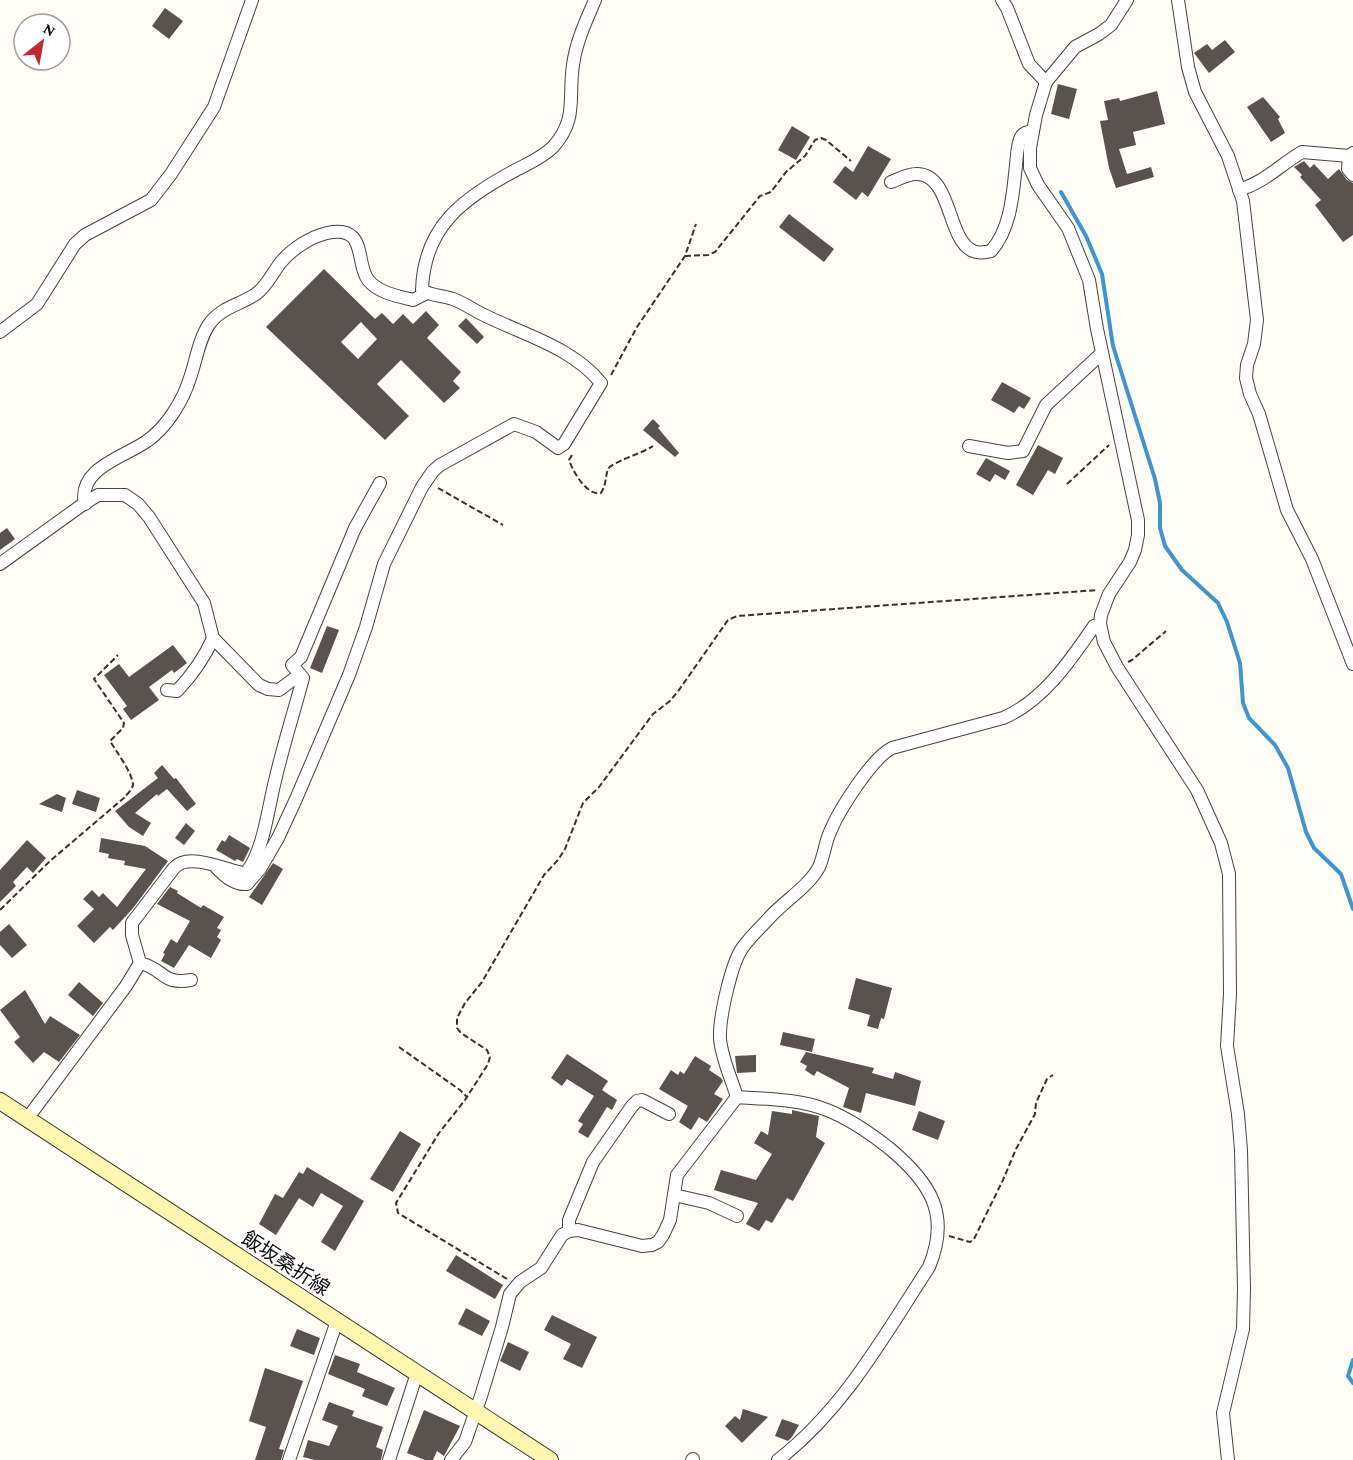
<svg xmlns="http://www.w3.org/2000/svg" width="1353" height="1460" font-family="'Crimson Pro','Noto Sans JP',serif">
  <style>
    .lines { fill: none; stroke-linecap: round; stroke-linejoin: round }
    .stream { stroke: #3f96cf; stroke-width: 4 }
    .building { fill: #5a524d; fill-rule: evenodd }
    .minor-casing { stroke: #444; stroke-width: 14 }
    .secondary-casing { stroke: #333; stroke-width: 18 }
    .path { stroke: #333; stroke-width: 2; stroke-dasharray: 6 3; stroke-linecap: butt }
    .minor { stroke: #fff; stroke-width: 12 }
    .secondary { stroke: #fff6b0; stroke-width: 16 }
    .labels { text-anchor: middle; stroke-width: 6; stroke-linejoin: round; paint-order: stroke }
    .street-label { font-size: 20px; fill: #111; stroke: #fff }
  </style>
  <rect width="100%" height="100%" fill="#fffdf5"/>
  <g class="lines">
    <!-- stream -->
    <g class="stream">
      <path d="M1061,192L1086,236L1102,274L1113,346L1155,479L1160,503V528L1165,546L1182,570L1218,603L1227,622L1240,663L1243,703L1249,718L1275,745L1288,768L1306,832L1314,848L1341,874L1353,909"/>
      <path d="M1353,1360L1348,1376L1353,1383"/>
    </g>
  </g>
  <!-- building -->
  <g class="building">
    <path d="M165,8L183,21L169,39L152,26Z"/>
    <path d="M1225,40L1235,52L1209,73L1194,53L1207,44L1212,50Z"/>
    <path d="M1058,84L1077,89L1069,119L1051,114Z"/>
    <path d="M1157,91L1165,124L1133,132L1136,145L1119,149L1127,174L1151,167L1154,177L1116,188L1109,168L1100,121L1108,120L1104,101L1119,98L1120,101Z"/>
    <path d="M1263,97L1280,117L1278,119L1285,133L1271,142L1247,107Z"/>
    <path d="M792,126L810,137L796,160L778,150Z"/>
    <path d="M868,146L891,159L868,197L862,192L856,200L833,182L845,166L853,172Z"/>
    <path d="M1304,161L1310,168L1314,164L1328,179L1339,169L1347,180L1353,183V235L1343,242L1315,205L1321,200L1300,177L1302,175L1294,167Z"/>
    <path d="M789,214L834,249L824,262L779,227Z"/>
    <path d="M324,269L375,319L382,313L393,324L403,314L413,324L426,311L439,325L427,338L461,372L453,381L460,388L444,403L401,360L377,384L409,416L385,440L266,327ZM361,322L377,339L358,359L341,342Z"/>
    <path d="M466,318L484,337L477,344L458,326Z"/>
    <path d="M1002,382L1031,398L1024,409L1019,406L1014,413L991,400Z"/>
    <path d="M653,419L660,426L658,428L679,453L675,457L643,430Z"/>
    <path d="M1038,445L1063,458L1055,474L1048,470L1033,495L1016,485Z"/>
    <path d="M986,458L1010,471L1005,480L995,474L990,482L976,474Z"/>
    <path d="M7,528L15,539L0,550V533Z"/>
    <path d="M327,626L339,630L322,673L310,668Z"/>
    <path d="M173,645L187,663L174,673L172,670L149,687L159,700L131,720L123,709L127,706L104,675L119,664L129,677Z"/>
    <path d="M162,765L174,779L176,778L196,804L187,811L167,789L158,796L157,794L135,813L151,823L143,836L129,827L115,811L158,778L154,773Z"/>
    <path d="M77,790L100,798L96,812L72,804Z"/>
    <path d="M57,794L66,798L62,812L39,804Z"/>
    <path d="M186,823L195,831L184,845L175,838Z"/>
    <path d="M229,835L250,848L243,862L237,859L235,861L216,850L222,840L225,842Z"/>
    <path d="M101,838L145,846L168,861L134,907L113,930L110,927L94,943L77,926L94,909L83,899L92,890L99,897L103,893L117,907L146,869L124,865L125,861L108,858L109,854L99,852Z"/>
    <path d="M27,840L46,858L33,873L27,867L13,882L16,886L0,902V870Z"/>
    <path d="M273,863L283,869L262,905L249,897Z"/>
    <path d="M170,887L178,891L177,893L201,908L203,905L224,917L217,928L221,930L217,937L221,940L211,958L189,945L174,968L161,961L165,954L163,953L171,939L177,943L190,921L157,904Z"/>
    <path d="M9,924L27,945L12,958L0,945V932Z"/>
    <path d="M856,978L892,988L884,1019L881,1018L878,1029L867,1026L870,1015L848,1009Z"/>
    <path d="M79,982L103,1003L93,1016L68,995Z"/>
    <path d="M25,990L45,1024L50,1016L80,1035L59,1062L44,1052L33,1063L14,1042L20,1037L0,1010Z"/>
    <path d="M783,1032L815,1039L812,1052L780,1045Z"/>
    <path d="M806,1052L874,1068L872,1073L893,1079L895,1072L921,1081L915,1106L866,1093L861,1113L843,1107L849,1088L817,1071L814,1076L805,1070L807,1066L800,1062Z"/>
    <path d="M567,1054L608,1081L602,1090L617,1100L612,1110L607,1107L588,1138L578,1132L583,1124L578,1121L594,1096L567,1079L562,1086L551,1078Z"/>
    <path d="M756,1055V1072L737,1073L735,1056Z"/>
    <path d="M695,1056L711,1066L709,1070L721,1078L723,1081L714,1094L723,1099L707,1122L699,1117L691,1130L679,1122L688,1106L659,1089L671,1070L678,1075L680,1071L684,1074Z"/>
    <path d="M792,1110L819,1116L816,1137L825,1143L793,1201L787,1198L772,1223L766,1220L759,1231L746,1224L758,1203L714,1190L721,1170L756,1180L772,1154L754,1143L761,1131L768,1135L772,1111L792,1114Z"/>
    <path d="M919,1111L945,1121L938,1140L912,1130Z"/>
    <path d="M400,1131L421,1144L393,1192L370,1179Z"/>
    <path d="M307,1167L364,1201L335,1251L321,1242L343,1206L321,1193L313,1207L299,1198L276,1235L259,1224L275,1194L283,1198L299,1172L303,1174Z"/>
    <path d="M456,1255L503,1285L495,1299L446,1271Z"/>
    <path d="M466,1308L490,1321L482,1336L458,1324Z"/>
    <path d="M552,1315L597,1337L582,1368L563,1359L571,1344L544,1330Z"/>
    <path d="M297,1329L320,1338L314,1355L290,1346Z"/>
    <path d="M508,1342L529,1352L520,1371L500,1361Z"/>
    <path d="M335,1355L360,1364L357,1372L395,1388L387,1406L362,1396L365,1389L328,1374Z"/>
    <path d="M265,1368L303,1381L279,1449L284,1450L281,1460H255L266,1427L249,1421Z"/>
    <path d="M329,1402L354,1411L352,1416L383,1427L376,1447L383,1450L381,1460H315L303,1457L308,1440L329,1446L338,1426L322,1420Z"/>
    <path d="M743,1409L768,1417L742,1443L725,1426L735,1416L740,1420Z"/>
    <path d="M424,1410L460,1426L444,1456L437,1451L433,1460H425L407,1453Z"/>
    <path d="M782,1419L799,1425L792,1437L788,1441L775,1436Z"/>
  </g>
  <g class="lines">
    <defs>
      <g id="minor">
        <path d="M1002,0L1007,8L1029,64L1046,82"/>
        <path d="M1127,0L1111,25L1099,34L1075,47L1046,82L1036,115L1030,148V168L1038,185L1068,228L1089,280L1097,329L1138,520V535L1135,550L1130,562L1109,594L1101,615L1100,624L1104,642L1117,667L1197,790L1221,843L1229,874L1230,994L1227,1046L1238,1114L1241,1150L1244,1289L1243,1329L1223,1413L1228,1460"/>
        <path d="M1178,0L1188,67L1195,92L1228,156L1243,201L1257,320L1254,344L1247,365L1246,378L1250,394L1259,414L1287,510L1312,559L1353,664"/>
        <path d="M1349,156L1348,169L1353,175"/>
        <path d="M891,182C899,179 909,173 918,174C952,176 947,240 973,251C979,254 985,252 991,251C1011,229 1013,193 1016,165C1017,156 1017,145 1021,137C1024,132 1028,132 1033,131"/>
        <path d="M1239,190C1265,182 1280,165 1302,152L1349,156L1353,153"/>
        <path d="M0,332L37,304L75,244L85,235L151,200L171,174L214,107L252,0"/>
        <path d="M969,446L1008,453L1023,451L1046,405L1102,353"/>
        <path d="M85,504C77,468 125,457 147,441C166,428 183,401 190,378C196,361 199,338 210,323C222,307 240,305 256,294C267,286 273,272 281,262C292,249 310,237 327,233C368,224 355,263 368,280C379,293 397,296 413,300L427,293"/>
        <path d="M0,564L82,505L98,495H125L138,504L149,517L204,603L213,638L259,685L268,689L279,690L299,675"/>
        <path d="M167,690L177,691C193,674 204,659 213,638"/>
        <path d="M216,867C224,876 235,885 247,884L260,869L278,838L296,799L349,675L366,627L384,564L422,487L433,471L440,465L514,424L536,432L558,448L564,444L601,383C573,348 525,335 486,316C475,311 464,303 453,299C442,295 431,296 422,290C424,226 463,199 514,171C527,164 542,158 553,147C578,119 568,98 573,65C576,42 586,21 595,0"/>
        <path d="M140,963C165,969 161,985 191,980"/>
        <path d="M737,1097C731,1078 722,1059 720,1039C719,1019 731,963 743,947C751,936 762,926 771,916C786,900 809,886 819,867C824,856 825,843 830,832C839,810 872,758 892,748L1003,718C1043,701 1070,661 1094,626"/>
        <path d="M27,1119L126,986L140,963L132,935V923L174,868C188,852 224,869 242,873H246C264,850 268,808 275,781C283,746 294,712 303,678L292,665L301,657L355,528L380,483"/>
        <path d="M674,1195L709,1203L737,1216"/>
        <path d="M569,1231V1220L593,1162L632,1106L637,1101L642,1100L669,1114"/>
        <path d="M289,1460L337,1321"/>
        <path d="M389,1460L417,1373"/>
        <path d="M451,1460L465,1442L481,1396L502,1327L510,1294L520,1282L541,1268L562,1235L569,1231L578,1230L642,1246L652,1245L658,1242L663,1235L670,1220L677,1175L737,1097C766,1099 800,1099 827,1110C850,1119 870,1133 889,1148C930,1182 951,1214 929,1267C884,1336 844,1409 778,1460"/>
        <path d="M692,1460L693,1459"/>
      </g>
      <path id="secondary" d="M0,1101L550,1460"/>
    </defs>
    <!-- minor casing -->
    <use href="#minor" class="minor-casing"/>
    <!-- secondary casing -->
    <use href="#secondary" class="secondary-casing"/>
    <!-- path -->
    <g class="path">
      <path d="M685,256L708,255L715,252L760,196L771,192L786,172L805,156L815,140L821,138L826,140L851,161"/>
      <path d="M611,375L637,327L685,256L696,224"/>
      <path d="M572,455L569,460C573,472 587,496 601,493C607,483 605,477 608,469C612,462 643,453 653,446"/>
      <path d="M1067,484L1109,445"/>
      <path d="M438,488L503,525"/>
      <path d="M1128,662L1132,660L1166,631"/>
      <path d="M0,910L50,861L125,797C127,794 132,790 133,785C133,774 116,751 110,741L123,728L124,723L94,679L118,655"/>
      <path d="M399,1047L460,1090L467,1097"/>
      <path d="M949,1236L970,1242L974,1239L1003,1180L1016,1149L1035,1114L1036,1103L1040,1094L1047,1079L1053,1075"/>
      <path d="M507,1279L398,1213L396,1203L439,1133L465,1100L488,1064L490,1057L487,1050L461,1033L457,1028V1018L465,1003L482,982L544,875L558,860L565,849L583,803L599,787L653,714L670,701L679,690L728,620L737,616L1098,590"/>
    </g>
    <!-- minor -->
    <use href="#minor" class="minor"/>
    <!-- secondary -->
    <use href="#secondary" class="secondary"/>
  </g>
  <g class="labels">
    <!-- street labels -->
    <g class="street-label">
      <text transform="translate(286 1263) rotate(33)" y="7">飯坂桑折線</text>
    </g>
  </g>
  <!-- north arrow -->
  <g transform="translate(42 42) rotate(31)"><circle r="28" fill="#ffffff" stroke="#a0a0a0" stroke-width="1.5"/>
  <path d="M0-4.5L10 22L0 15L-10 22Z" fill="#c4262e"/>
  <text y="-9" font-size="16" font-weight="bold" text-anchor="middle" fill="#111111">N</text>
  </g>
</svg>
